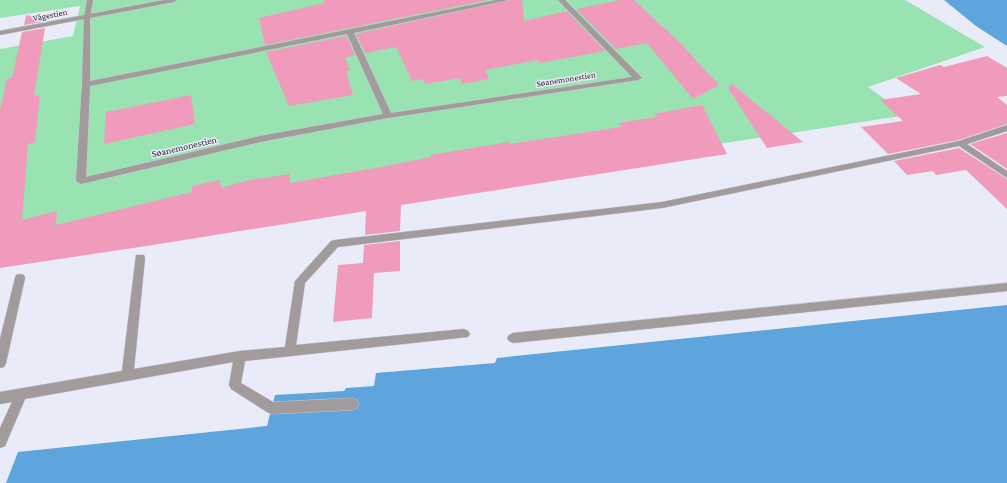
<svg xmlns="http://www.w3.org/2000/svg" width="1007" height="483" font-family="'Crimson Pro',serif">
  <style>
    .green { fill: #99e2b1 }
    .water { fill: #5ea4dd }
    .building { fill: #f19bbc }
    .lines { fill: none; stroke-linecap: round; stroke-linejoin: round }
    .service-casing { stroke: #c7c9d4; stroke-width: 1 }
    .minor-casing { stroke: #c7c9d4; stroke-width: 1 }
    .service { fill: #a19b9b; fill-rule: evenodd }
    .minor { fill: #a19b9b; fill-rule: evenodd }
    .labels { text-anchor: middle; stroke-width: 3; stroke-linejoin: round; paint-order: stroke }
    .far-street-label { font-size: 9px; fill: #2b2c30; stroke: #e9ecf8 }
    .street-label { font-size: 10px; fill: #2b2c30; stroke: #e9ecf8 }
  </style>
  <rect width="100%" height="100%" fill="#e9ecf8"/>
  <!-- green -->
  <path class="green" d="M0,0H905L985,47L868,87L907,115L0,255V49L73,36L80,6L0,18Z"/>
  <!-- water -->
  <g class="water">
    <path d="M944,0H1007V46L976,26Z"/>
    <path d="M1007,305V483H6L18,452L267,426L275,395L344,391L346,388L374,386L376,373L495,363L497,358Z"/>
  </g>
  <!-- building -->
  <g class="building">
    <path d="M324,0H488L265,45L259,18L324,3Z"/>
    <path d="M510,0H522L524,21L567,11L605,51L540,63L538,60L485,70L489,79L462,84L460,78L425,84L423,79L412,81L396,47L365,53L356,34Z"/>
    <path d="M620,0H634L680,43L719,85L693,99L647,43L616,49L576,9Z"/>
    <path d="M26,15L47,19V21L24,25Z"/>
    <path d="M45,28L34,96L40,95L35,142L28,144L22,220L57,211L56,225L192,192V186L220,180L221,188L250,180L290,174V183L381,167L431,157L430,155L509,142L510,144L621,127L619,123L657,117L654,114L702,105L727,154L401,205L400,231L365,235L366,211L153,245L0,268V110L7,79L12,78L22,32Z"/>
    <path d="M346,36L355,55L345,58L350,70L346,71L353,95L289,106L266,52Z"/>
    <path d="M987,56L1007,68V96L997,97L1007,105V124L959,140L888,154L861,127L903,121L880,100L921,94L896,78L940,65L944,67Z"/>
    <path d="M732,84L803,142L767,148L728,88Z"/>
    <path d="M191,95L195,124L104,144L106,112Z"/>
    <path d="M1007,133V169L970,144Z"/>
    <path d="M959,148L1007,179V209L966,170L936,175L933,171L907,175L894,161Z"/>
    <path d="M400,241V271L374,273L372,318L333,322L338,265L363,263L364,245Z"/>
  </g>
  <g class="lines">
    <defs>
      <g id="service">
        <path d="M87,0H93L90,17V81L496,0H509L354,33L391,113L632,77L558,0H565L642,78L638,80L388,118L260,142L81,184L76,181L82,84L84,17ZM347,34L383,114L260,136L86,177L90,86Z"/>
        <path d="M1007,125V131L967,144L1007,171V178L959,146L662,208L338,247L305,283L296,345L464,329L468,331L470,334L468,337L245,361L241,383L273,402L353,398L357,400L359,404L357,408L353,410L271,414L267,412L231,389L229,385L233,362L25,399L5,446L0,448V428L12,402L0,404V392L122,371L136,255H144L145,258L134,369L240,351L285,347L295,281L331,241L335,240L662,202L959,141Z"/>
        <path d="M20,274L24,275L25,278L6,363L4,367L0,368V339L15,278L16,275Z"/>
        <path d="M1007,283V291L513,343L509,341L507,338L509,335L513,333Z"/>
      </g>
      <path id="minor" d="M164,0H177L174,2L0,35V31Z"/>
    </defs>
    <!-- service casing -->
    <use href="#service" class="service-casing"/>
    <!-- minor casing -->
    <use href="#minor" class="minor-casing"/>
    <!-- service -->
    <use href="#service" class="service"/>
    <!-- minor -->
    <use href="#minor" class="minor"/>
  </g>
  <g class="labels">
    <!-- far-street labels -->
    <g class="far-street-label">
      <text transform="translate(50 15) rotate(-11)" y="3">Vågestien</text>
      <text transform="translate(566 79) rotate(-9)" y="3">Søanemonestien</text>
    </g>
    <!-- street labels -->
    <g class="street-label">
      <text transform="translate(184 146) rotate(-13)" y="4">Søanemonestien</text>
    </g>
  </g>
</svg>
